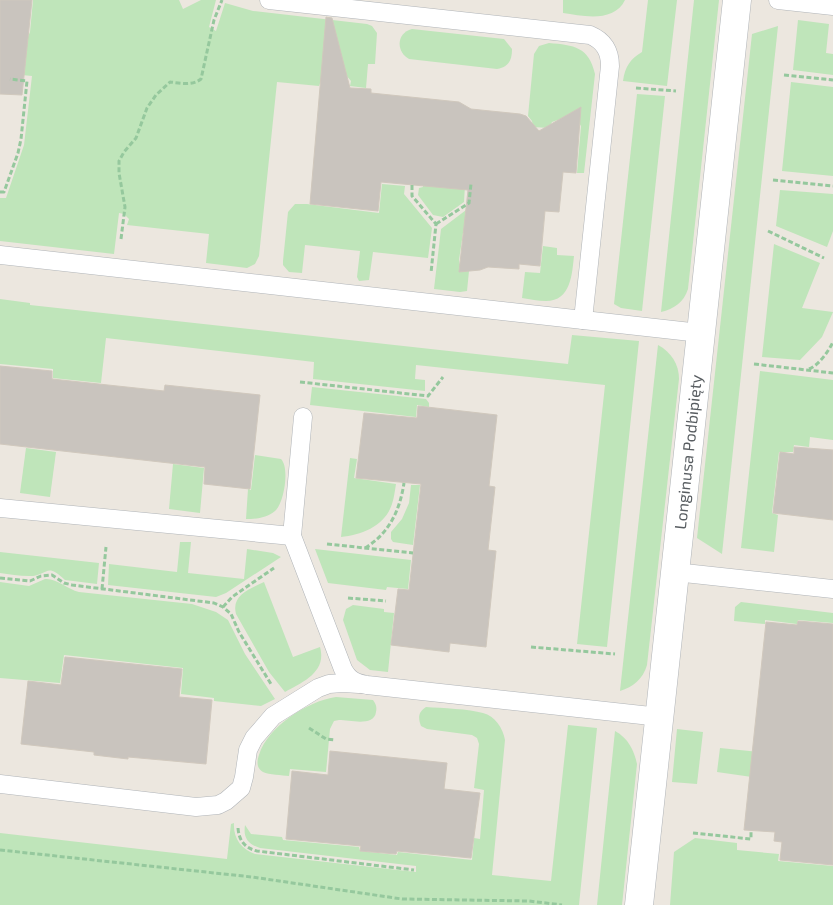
<svg xmlns="http://www.w3.org/2000/svg" width="833" height="905" font-family="'Exo 2',sans-serif">
  <style>
    .green { fill: #bfe5ba }
    .building { fill: #c9c4be; stroke: #d0c8bd }
    .lines { fill: none; stroke-linecap: round; stroke-linejoin: round }
    .lane-casing { stroke: #b0b4b8; stroke-width: 19 }
    .street-casing { stroke: #b0b4b8; stroke-width: 29 }
    .path { stroke: #95c89d; stroke-width: 3; stroke-dasharray: 5 2.5; stroke-linecap: butt }
    .lane { stroke: #fff; stroke-width: 18 }
    .street { stroke: #fff; stroke-width: 28 }
    .labels { text-anchor: middle; stroke-width: 4; stroke-linejoin: round; paint-order: stroke }
    .street-label { font-size: 16px; fill: #585d61; stroke: #fff }
  </style>
  <rect width="100%" height="100%" fill="#ece7df"/>
  <!-- green -->
  <g class="green">
    <path d="M33,0H179L183,9L201,0H216L209,27L216,31L225,3L253,11L367,24L372,26L377,33L375,64H368L366,88L350,86L351,81L345,74L322,78L319,86L277,82L259,256L255,264L247,268L206,263L209,234L127,225L129,219L124,214L119,213L114,254L0,241V198H6L24,145L32,76L12,74L30,32Z"/>
    <path d="M563,0H625C614,23 583,16 563,13Z"/>
    <path d="M648,0H677L667,86L623,81C625,67 630,59 642,52Z"/>
    <path d="M694,0H719L688,289C684,302 674,309 661,312Z"/>
    <path d="M798,20L829,24L826,53L833,54V75L793,70Z"/>
    <path d="M778,26L722,554L697,538L752,34Z"/>
    <path d="M412,29L504,39L512,49C512,60 509,67 497,69L409,59C396,52 396,33 412,29Z"/>
    <path d="M549,43C574,45 589,47 595,74L584,173H577L581,126L579,123L566,117L552,122L549,128L533,127L532,121L528,116L534,54L539,46Z"/>
    <path d="M791,82L833,87V176L782,171Z"/>
    <path d="M637,94L665,96L642,311L621,308L614,304Z"/>
    <path d="M423,180L465,185L464,202L443,217L433,215L418,195L419,188L423,187Z"/>
    <path d="M382,184L405,186L404,194L432,228L428,258L373,252L369,280L359,281L357,277L360,251L305,245L302,273L289,272L283,265V261L288,212L295,204H307L379,213Z"/>
    <path d="M780,190L833,194V231L827,247L776,226Z"/>
    <path d="M474,204L471,233H463L459,260L460,265L469,271L467,291L460,292L434,289L441,229Z"/>
    <path d="M774,244L820,263L802,308L833,312L822,337L800,360L762,357Z"/>
    <path d="M543,246L557,248V255L574,256C572,274 571,301 546,301C538,301 530,299 522,298L525,272L540,273Z"/>
    <path d="M0,299L30,303V305L568,364L572,335L639,341L607,647L577,644L605,385L416,365L415,379L425,380V391L313,379L314,362L106,338L101,383L53,378V369L0,364Z"/>
    <path d="M658,345C671,352 679,364 679,379L647,665C643,679 633,687 620,691Z"/>
    <path d="M760,371L833,380V440L810,437L809,447L794,445L793,452H779L772,513L778,515L774,552L741,548Z"/>
    <path d="M312,387L426,399L429,403V407L417,405L416,417L310,405Z"/>
    <path d="M26,448L56,452L50,497L20,493Z"/>
    <path d="M255,455L281,459C290,468 284,503 275,511C267,518 256,519 246,519L248,489L251,490Z"/>
    <path d="M350,458L357,459L354,478L396,484C395,490 394,498 392,504C385,526 362,535 341,537Z"/>
    <path d="M173,464L204,468L200,513L169,509Z"/>
    <path d="M411,485H420L413,545L393,542L391,539V532L402,519L409,503Z"/>
    <path d="M180,542H191L188,573L244,579L247,549L273,553L281,557L226,593L216,597L108,585L109,564L177,572Z"/>
    <path d="M315,549L411,560L408,589L387,587L386,590L328,583Z"/>
    <path d="M0,552L99,563L97,584L65,580C45,561 49,576 29,576C19,576 9,574 0,573Z"/>
    <path d="M45,579C57,578 67,589 79,592L192,604L216,612L228,620L245,654L275,699L261,706L214,701V698L181,694L183,668L64,655L60,683L0,678V582L29,586Z"/>
    <path d="M264,582L293,657L320,647C327,672 303,682 285,692L269,672L236,614C231,595 250,589 264,582Z"/>
    <path d="M741,602L833,613V623L798,620L797,624L765,620V624L734,621L735,607Z"/>
    <path d="M353,605L384,609V612L394,613L388,672L370,670L357,660L343,620L346,609Z"/>
    <path d="M336,697L373,700C376,704 377,707 376,712C374,727 350,720 339,720L334,721L330,729L326,772L290,769L289,776C282,775 269,775 263,772C256,768 257,761 259,755C268,726 308,701 336,697Z"/>
    <path d="M426,707C442,708 469,709 483,713C495,716 503,728 505,740L492,875L551,881L568,725L597,728L579,905H0V833L227,859L231,824L234,823C233,838 241,849 255,854L416,872V866L260,848C248,844 243,838 245,825L251,834L282,837L283,840L359,847L360,851L397,855L398,852L472,860L474,838L480,839L484,790L474,788L479,744L477,738L472,735L427,729L421,726C418,718 418,712 426,707Z"/>
    <path d="M677,729L703,732L697,784L672,782Z"/>
    <path d="M615,731C628,738 634,750 637,764L622,905H597Z"/>
    <path d="M720,748L790,755L779,781L717,772Z"/>
    <path d="M695,838L737,843V850L779,854L778,861L833,866V905H670L674,852Z"/>
  </g>
  <!-- building -->
  <g class="building">
    <path d="M0,0H32L22,95L0,94Z"/>
    <path d="M326,17L332,18L350,88L371,89V93L459,102L471,109L520,114L526,116L539,131L581,107L576,173L563,172L559,212L545,211L540,266L519,264V269L488,267L480,270L459,272L468,190L381,182L378,211L310,204Z"/>
    <path d="M0,366L52,371V379L164,391L165,385L260,395L250,489L204,484L205,467L0,444Z"/>
    <path d="M418,406L497,415L489,486L495,487L488,550L496,551L486,647L450,643L449,652L391,645L398,589L409,590L421,484L356,478L364,413L417,418Z"/>
    <path d="M794,447L833,450V520L773,513L780,452L794,454Z"/>
    <path d="M798,621L833,624V865L780,860L782,842L774,841L775,832L744,830L766,622L797,625Z"/>
    <path d="M65,657L182,669L179,697L212,700L206,764L128,757V759L94,755V752L21,744L28,681L61,685Z"/>
    <path d="M330,751L447,763L444,789L480,793L471,858L397,851L396,854L360,851L361,846L286,839L292,771L328,775Z"/>
  </g>
  <g class="lines">
    <defs>
      <g id="lane">
        <path d="M269,0L590,35C604,41 610,51 610,66L583,320"/>
        <path d="M778,0L833,6"/>
        <path d="M0,255L700,333"/>
        <path d="M303,417L292,536L343,669C349,680 355,683 367,685L660,717"/>
        <path d="M0,508L292,536"/>
        <path d="M675,572L833,589"/>
        <path d="M0,784L196,807L218,805L226,801L241,788L244,777L248,750L254,738L273,716L318,688L329,684L343,683L359,684"/>
      </g>
      <path id="street" d="M639,905L737,0"/>
    </defs>
    <!-- lane casing -->
    <use href="#lane" class="lane-casing"/>
    <!-- street casing -->
    <use href="#street" class="street-casing"/>
    <!-- path -->
    <g class="path">
      <path d="M784,75L833,80"/>
      <path d="M636,88L676,91"/>
      <path d="M773,180L833,186"/>
      <path d="M412,185V196L436,224L431,273"/>
      <path d="M0,192H4L18,153L21,139L27,81L10,79"/>
      <path d="M436,224L469,203L471,184"/>
      <path d="M768,231L824,258"/>
      <path d="M121,239L125,207L119,173V161L124,152L136,138L147,108L156,95L170,82C180,83 192,86 201,79L214,20L222,0"/>
      <path d="M754,364L833,373"/>
      <path d="M809,369C819,365 828,352 833,342"/>
      <path d="M300,382L428,396L443,377"/>
      <path d="M327,544L413,553"/>
      <path d="M365,548C390,533 400,509 404,483"/>
      <path d="M0,578L30,581L41,576L52,575L64,583L72,585L214,603L223,607L231,614L239,632L271,684"/>
      <path d="M102,589L106,547"/>
      <path d="M348,598L386,601"/>
      <path d="M223,607L232,597L274,568"/>
      <path d="M531,647L615,654"/>
      <path d="M309,728L326,739L335,740"/>
      <path d="M238,828C239,841 245,848 257,851L414,870"/>
      <path d="M693,833L751,839V831"/>
      <path d="M0,850L252,877L402,899L529,901L562,905"/>
    </g>
    <!-- lane -->
    <use href="#lane" class="lane"/>
    <!-- street -->
    <use href="#street" class="street"/>
  </g>
  <g class="labels">
    <!-- street labels -->
    <g class="street-label">
      <text transform="translate(688 452) rotate(-84)" y="6">Longinusa Podbipięty</text>
    </g>
  </g>
</svg>
